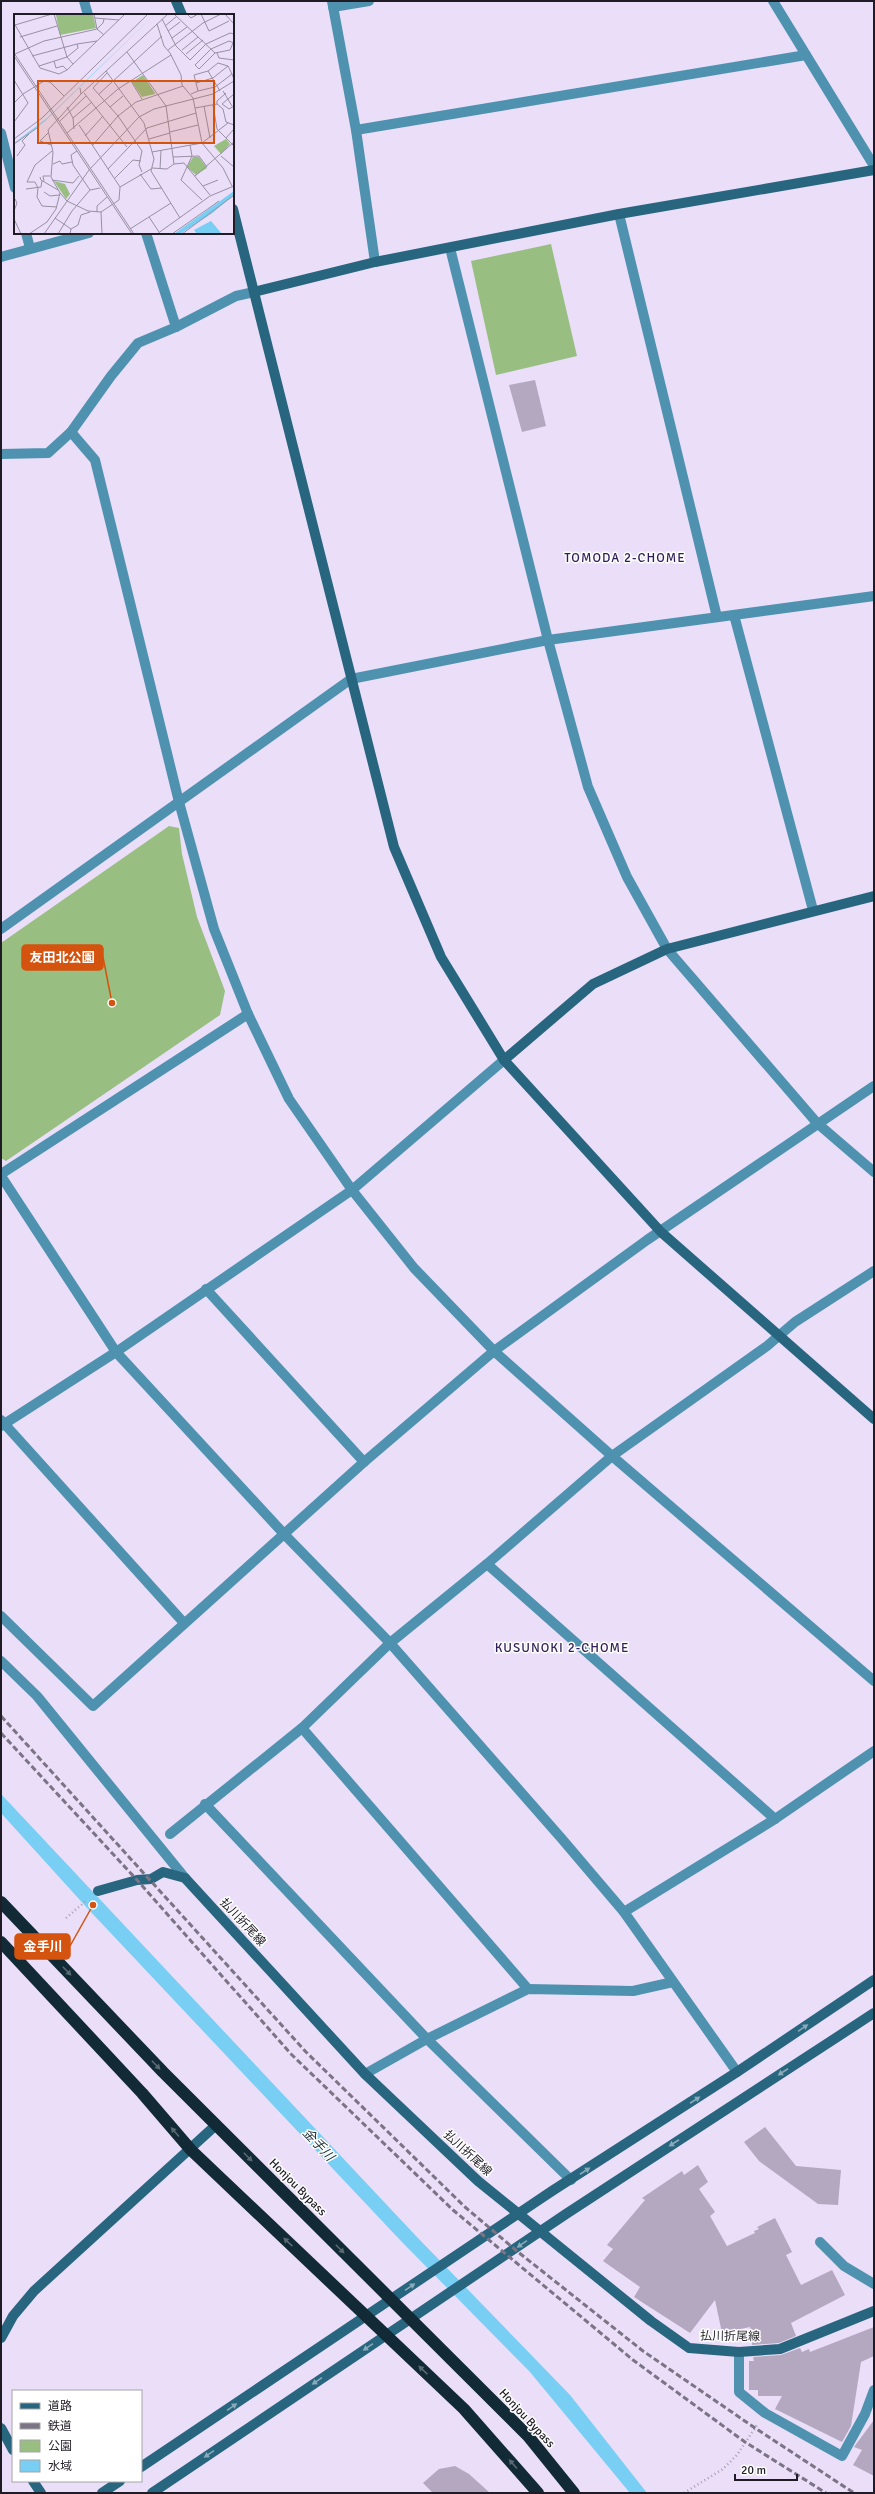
<svg xmlns="http://www.w3.org/2000/svg" width="875" height="2494" font-family="Signika,'Noto Sans JP',sans-serif">
  <style>
    .green { fill: #98bf81 }
    .water { fill: #78cef3 }
    .building { fill: #b4a8c0 }
    .lines { fill: none; stroke-linecap: round; stroke-linejoin: round }
    .path { stroke: #a79eb2; stroke-width: 2.5; stroke-dasharray: 1 3; stroke-linecap: butt }
    .street { stroke: #4f92b0; stroke-width: 10 }
    .secondary { stroke: #28657f; stroke-width: 10 }
    .highway { stroke: #122a35; stroke-width: 12 }
    .rail { stroke: #7b7484; stroke-width: 3; stroke-dasharray: 6 3; stroke-linecap: butt }
    .oneway { fill: #596a72 }
    .oneway2 { fill: #89aab9 }
    .labels { text-anchor: middle; stroke-width: 3; stroke-linejoin: round; paint-order: stroke }
    .street-label { font-size: 12px; fill: #201c25; stroke: #fff }
    .neighbourhood-label { font-size: 13px; letter-spacing: 1px; fill: #311f59; stroke: #fff }
    .water-label { font-size: 13px; font-style: italic; fill: #1b2f38; stroke: #fff }
    .inset-road { fill: none; stroke: #9990a4; stroke-width: 1 }
    .view { fill: #d4530e; fill-opacity: 0.15; stroke: #d4530e; stroke-width: 2 }
    .inset-edge { fill: none; stroke: #201c25; stroke-width: 2 }
    .leader { fill: none; stroke: #d4530e; stroke-width: 1.5 }
    .callout-dot { fill: #d4530e; stroke: #fff; stroke-width: 1.5 }
    .callout { fill: #d4530e; stroke: #d4530e; stroke-width: 1.5 }
    .callout-label { font-size: 13px; text-anchor: middle; font-weight: bold; fill: #fff }
  </style>
  <rect width="100%" height="100%" fill="#eadef8"/>
  <!-- green -->
  <g class="green">
    <path d="M551,244L577,356L496,375L471,261Z"/>
    <path d="M169,826L179,828L182,854L197,917L225,991L220,1015L6,1161L1,1158V943Z"/>
  </g>
  <!-- water -->
  <path class="water" d="M1,1794L416,2236L570,2395L647,2493H630L530,2372L401,2241L89,1910L1,1813Z"/>
  <!-- building -->
  <g class="building">
    <path d="M535,380L546,426L522,432L509,385Z"/>
    <path d="M765,2127L796,2166L841,2170L838,2205L818,2204L759,2161L744,2142Z"/>
    <path d="M698,2165L708,2182L699,2189L715,2212L710,2216L727,2246L755,2233L754,2231L759,2229L757,2227L775,2218L792,2252L786,2255L801,2285L832,2270L845,2295L791,2323L796,2336L779,2343L752,2345L750,2327L722,2333L715,2300L690,2333L634,2297L640,2287L603,2261L613,2249L607,2245L645,2200L642,2198L682,2171L684,2175Z"/>
    <path d="M874,2327V2356L861,2362L851,2426L842,2442L775,2409L782,2396H758V2390H749V2361H754L753,2357L781,2355L800,2348L802,2352L809,2349L810,2352Z"/>
    <path d="M874,2420V2476L853,2465L862,2450L854,2447Z"/>
    <path d="M455,2466L469,2474L490,2493H433L423,2483L439,2469Z"/>
  </g>
  <g class="lines">
    <!-- path -->
    <g class="path">
      <path d="M66,1918L87,1900"/>
      <path d="M684,2493L723,2469L737,2455L757,2425"/>
    </g>
    <!-- street -->
    <g class="street">
      <path d="M84,1L88,15"/>
      <path d="M332,1L356,130L375,262"/>
      <path d="M773,1L874,166"/>
      <path d="M333,7L369,1"/>
      <path d="M356,130L806,55"/>
      <path d="M1,133L15,188"/>
      <path d="M619,214L717,617"/>
      <path d="M26,233L30,248"/>
      <path d="M146,233L176,327"/>
      <path d="M450,248L548,640L588,787L627,877L667,949L817,1123L874,1172"/>
      <path d="M1,257L89,233"/>
      <path d="M71,432L95,460L179,802L214,929L248,1014L289,1099L352,1190L414,1268L494,1351L612,1456L874,1681"/>
      <path d="M1,454L48,453L71,432L111,376L138,343L176,327L236,296L254,292"/>
      <path d="M734,615L813,910"/>
      <path d="M1,929L351,679L548,640L874,596"/>
      <path d="M1,1174L248,1014"/>
      <path d="M1,1176L116,1352L285,1535L390,1643L562,1839L624,1912L737,2072"/>
      <path d="M206,1289L364,1462"/>
      <path d="M1,1420L184,1623"/>
      <path d="M1,1426L116,1352L352,1190L504,1060"/>
      <path d="M487,1564L775,1819"/>
      <path d="M1,1616L93,1706L364,1462L494,1351L647,1240L874,1086"/>
      <path d="M1,1661L37,1696L185,1878"/>
      <path d="M302,1728L528,1989"/>
      <path d="M205,1804L427,2039L571,2180"/>
      <path d="M170,1834L302,1728L390,1643L487,1564L612,1456L767,1346L795,1322L874,1271"/>
      <path d="M624,1912L775,1819L874,1751"/>
      <path d="M365,2074L427,2039L528,1989L633,1991L673,1982"/>
      <path d="M820,2242L844,2266L874,2284"/>
      <path d="M739,2352V2392L765,2413L842,2456L865,2414L874,2390"/>
    </g>
    <!-- secondary -->
    <g class="secondary">
      <path d="M176,1L182,15"/>
      <path d="M233,209L394,847L441,957L504,1060L661,1232L874,1419"/>
      <path d="M254,292L375,262L619,214L874,170"/>
      <path d="M504,1060L593,984L667,949L874,896"/>
      <path d="M98,1891L137,1880L151,1879L163,1872L185,1878L365,2074L478,2181L651,2321L689,2348L739,2352L780,2349L874,2311"/>
      <path d="M1,2338L13,2316L34,2291L216,2125"/>
      <path d="M1,2428L13,2450"/>
      <path d="M141,2467L552,2191L737,2072L874,1980"/>
      <path d="M33,2481L41,2493"/>
      <path d="M102,2493L120,2481"/>
      <path d="M152,2493L566,2214L874,2013"/>
    </g>
    <!-- highway -->
    <g class="highway">
      <path d="M1,1902L163,2072L528,2436L574,2493"/>
      <path d="M1,1942L142,2093L191,2150L464,2409L538,2493"/>
    </g>
    <!-- rail -->
    <g class="rail">
      <path d="M1,1716L306,2052L465,2207L518,2252L643,2351L755,2428L854,2493"/>
      <path d="M1,1733L137,1880L291,2054L453,2210L633,2360L745,2442L826,2493"/>
    </g>
  </g>
  <!-- one-way arrows -->
  <defs><path id="oneway-solid" d="M-6-.8H1V-3.2L6.5 0L1 3.2V.8H-6Z"/></defs>
  <g class="oneway">
    <use href="#oneway-solid" transform="translate(67 1971) rotate(46)"/>
    <use href="#oneway-solid" transform="translate(156 2065) rotate(46)"/>
    <use href="#oneway-solid" transform="translate(175 2132) rotate(-131)"/>
    <use href="#oneway-solid" transform="translate(248 2157) rotate(45)"/>
    <use href="#oneway-solid" transform="translate(288 2242) rotate(-137)"/>
    <use href="#oneway-solid" transform="translate(340 2249) rotate(45)"/>
    <use href="#oneway-solid" transform="translate(423 2370) rotate(-137)"/>
    <use href="#oneway-solid" transform="translate(513 2464) rotate(-131)"/>
  </g>
  <g class="oneway2">
    <use href="#oneway-solid" transform="translate(803 2028) rotate(-34)"/>
    <use href="#oneway-solid" transform="translate(783 2072) rotate(147)"/>
    <use href="#oneway-solid" transform="translate(695 2100) rotate(-33)"/>
    <use href="#oneway-solid" transform="translate(674 2143) rotate(147)"/>
    <use href="#oneway-solid" transform="translate(585 2171) rotate(-33)"/>
    <use href="#oneway-solid" transform="translate(522 2244) rotate(146)"/>
    <use href="#oneway-solid" transform="translate(410 2287) rotate(-34)"/>
    <use href="#oneway-solid" transform="translate(368 2347) rotate(146)"/>
    <use href="#oneway-solid" transform="translate(317 2381) rotate(146)"/>
    <use href="#oneway-solid" transform="translate(232 2407) rotate(-34)"/>
    <use href="#oneway-solid" transform="translate(209 2454) rotate(146)"/>
  </g>
  <g class="labels">
    <!-- street labels -->
    <g class="street-label">
      <text transform="translate(243 1922) rotate(47)" y="4">払川折尾線</text>
      <text transform="translate(468 2153) rotate(43)" y="4">払川折尾線</text>
      <text transform="translate(298 2187) rotate(45)" y="4">Honjou Bypass</text>
      <text transform="translate(730 2336) rotate(1)" y="4">払川折尾線</text>
      <text transform="translate(527 2418) rotate(47)" y="4">Honjou Bypass</text>
    </g>
    <!-- neighbourhood labels -->
    <g class="neighbourhood-label">
      <text x="625" y="562">TOMODA 2-CHOME</text>
      <text x="562" y="1652">KUSUNOKI 2-CHOME</text>
    </g>
    <!-- water labels -->
    <g class="water-label">
      <text transform="translate(319 2144) rotate(47)" y="5">金手川</text>
    </g>
  </g>
  <!-- overview -->
  <g transform="translate(14 14)">
    <rect width="220" height="220" fill="#eadef8"/>
    <path d="M79,0L82,14L46,21L42,1ZM129,61L141,79V80L128,83L118,68ZM212,125L216,130L207,140L200,132ZM179,143H185L193,154L182,161L173,153ZM40,167L51,170L56,180L52,185Z" fill="#98bf81"/>
    <path d="M141,0L31,107L10,123L0,129L32,105ZM220,177V181L197,200L166,220H160ZM197,207L208,220H183L180,216Z" fill="#78cef3"/>
    <path class="inset-road" d="M40,0L53,43L59,50M80,0L83,15L90,21M160,0L201,39M173,0L177,4L184,0M187,0L195,17L215,7M211,0L220,10M81,4L105,6M148,5L162,32L176,46L192,30L216,19L220,20M0,9L26,54L45,60L53,56L111,0M143,10L150,32L156,39L167,61L168,71L179,84L188,129L209,154L218,172M1,11L38,0M151,12L162,3M154,17L166,8M6,23L43,12M158,24L173,13M63,30L83,27M197,35L181,51L185,55L201,39L216,36L219,29M197,35L215,27L220,29M154,36L189,9L207,0M168,36L184,23M113,38L152,92L160,150M0,39L120,220M203,39L205,44L220,46M1,40L30,27L83,15L89,9L90,5M172,40L189,26M0,42L118,220M18,42L63,30L64,34L53,43L25,52M40,47L42,54L49,52L53,56M92,57L130,109L140,145L137,157L166,204M194,57L204,49L214,52M93,59L79,74L104,102L128,137L125,151L128,158M0,66L14,89L0,108M117,67L128,85M182,69L199,64L214,52L218,60M184,77L201,73L218,60L220,65M209,77L218,92M70,79L113,133M67,80L154,0M85,80L148,22M177,80L184,77L180,61L194,57L206,77M220,80L208,90L215,95L220,92M0,89L9,80L30,67L36,68L50,82M203,90V87L212,79M199,91L203,115L220,132M190,92L196,124M53,93L59,104L60,115M96,93L109,82M181,94L203,90L209,95L212,108L220,111M59,104L78,88M46,107L72,82M65,111L106,173M156,118L184,111M34,119L26,127L37,131M53,119L104,75L157,41M71,122L89,102M212,124L220,115M0,125L28,104L134,0M135,125L156,119M0,130L23,114M176,131L178,142L167,166L188,186M78,132L104,102L122,88L169,72M38,137L21,151L13,168H21L24,174L23,183L28,192L43,193M63,137L57,141L59,151L76,176M138,138L188,129L214,109M3,142L11,131L8,127L15,120M207,142L220,153M159,143L185,142L193,153M39,150L46,147L48,150L58,148M138,154L153,155L160,150L170,149L196,181M94,155L133,114L182,99M146,155L147,137M126,160L137,175L148,174M181,162L220,128M26,163L27,166L44,176M100,165L119,146L127,147M38,166L59,169L65,162M30,167L29,162H36M189,172L204,166M12,175L27,173L28,167M30,178L36,182L45,181M46,179L53,187L74,197L87,198L105,186L106,173L137,155M0,197L3,189L1,185M83,198V192L93,183M87,198L88,220M135,203L145,218M41,204L57,215L56,220M0,205L7,220M57,215L64,211L67,201L76,198M116,215L157,189M15,220L33,208L42,195L46,179L37,163L39,138L34,116L67,80L66,74M30,220L75,156L125,103L140,95L199,80L220,67M44,220L58,197L76,176L86,174M143,220L196,182L220,172M158,220L205,187M168,220L219,182"/>
    <path class="view" d="M24,67H200V129H24Z"/>
    <rect width="220" height="220" class="inset-edge"/>
  </g>
  <!-- callouts -->
  <path class="leader" d="M112 1003L103 957M93 1905L70 1946"/>
  <g class="callout-dot">
    <circle cx="112" cy="1003" r="4"/>
    <circle cx="93" cy="1905" r="4"/>
  </g>
  <g class="callout">
    <rect x="22" y="945" width="81" height="25" rx="4"/>
    <rect x="15" y="1934" width="55" height="25" rx="4"/>
  </g>
  <g class="callout-label">
    <text x="62" y="962">友田北公園</text>
    <text x="43" y="1951">金手川</text>
  </g>
  <!-- border -->
  <rect width="875" height="2494" fill="none" stroke="#201c25" stroke-width="4"/>
  <!-- legend -->
  <rect x="12" y="2390" width="130" height="92" fill="#ffffff" stroke="#a6a4a8"/>
  <rect x="20" y="2403" width="20" height="6" fill="#28657f" stroke="#a6a4a8"/>
  <text x="48" y="2410" font-size="12" fill="#201c25">道路</text>
  <rect x="20" y="2423" width="20" height="6" fill="#7b7484" stroke="#a6a4a8"/>
  <text x="48" y="2430" font-size="12" fill="#201c25">鉄道</text>
  <rect x="20" y="2440" width="20" height="12" fill="#98bf81" stroke="#a6a4a8"/>
  <text x="48" y="2450" font-size="12" fill="#201c25">公園</text>
  <rect x="20" y="2460" width="20" height="12" fill="#78cef3" stroke="#a6a4a8"/>
  <text x="48" y="2470" font-size="12" fill="#201c25">水域</text>
  <!-- scale -->
  <path d="M735 2474v6h62v-6" fill="none" stroke="#201c25" stroke-width="2"/>
  <text x="741" y="2474" font-size="12" fill="#201c25" stroke="#ffffff" stroke-width="3" paint-order="stroke">20 m</text>
</svg>
